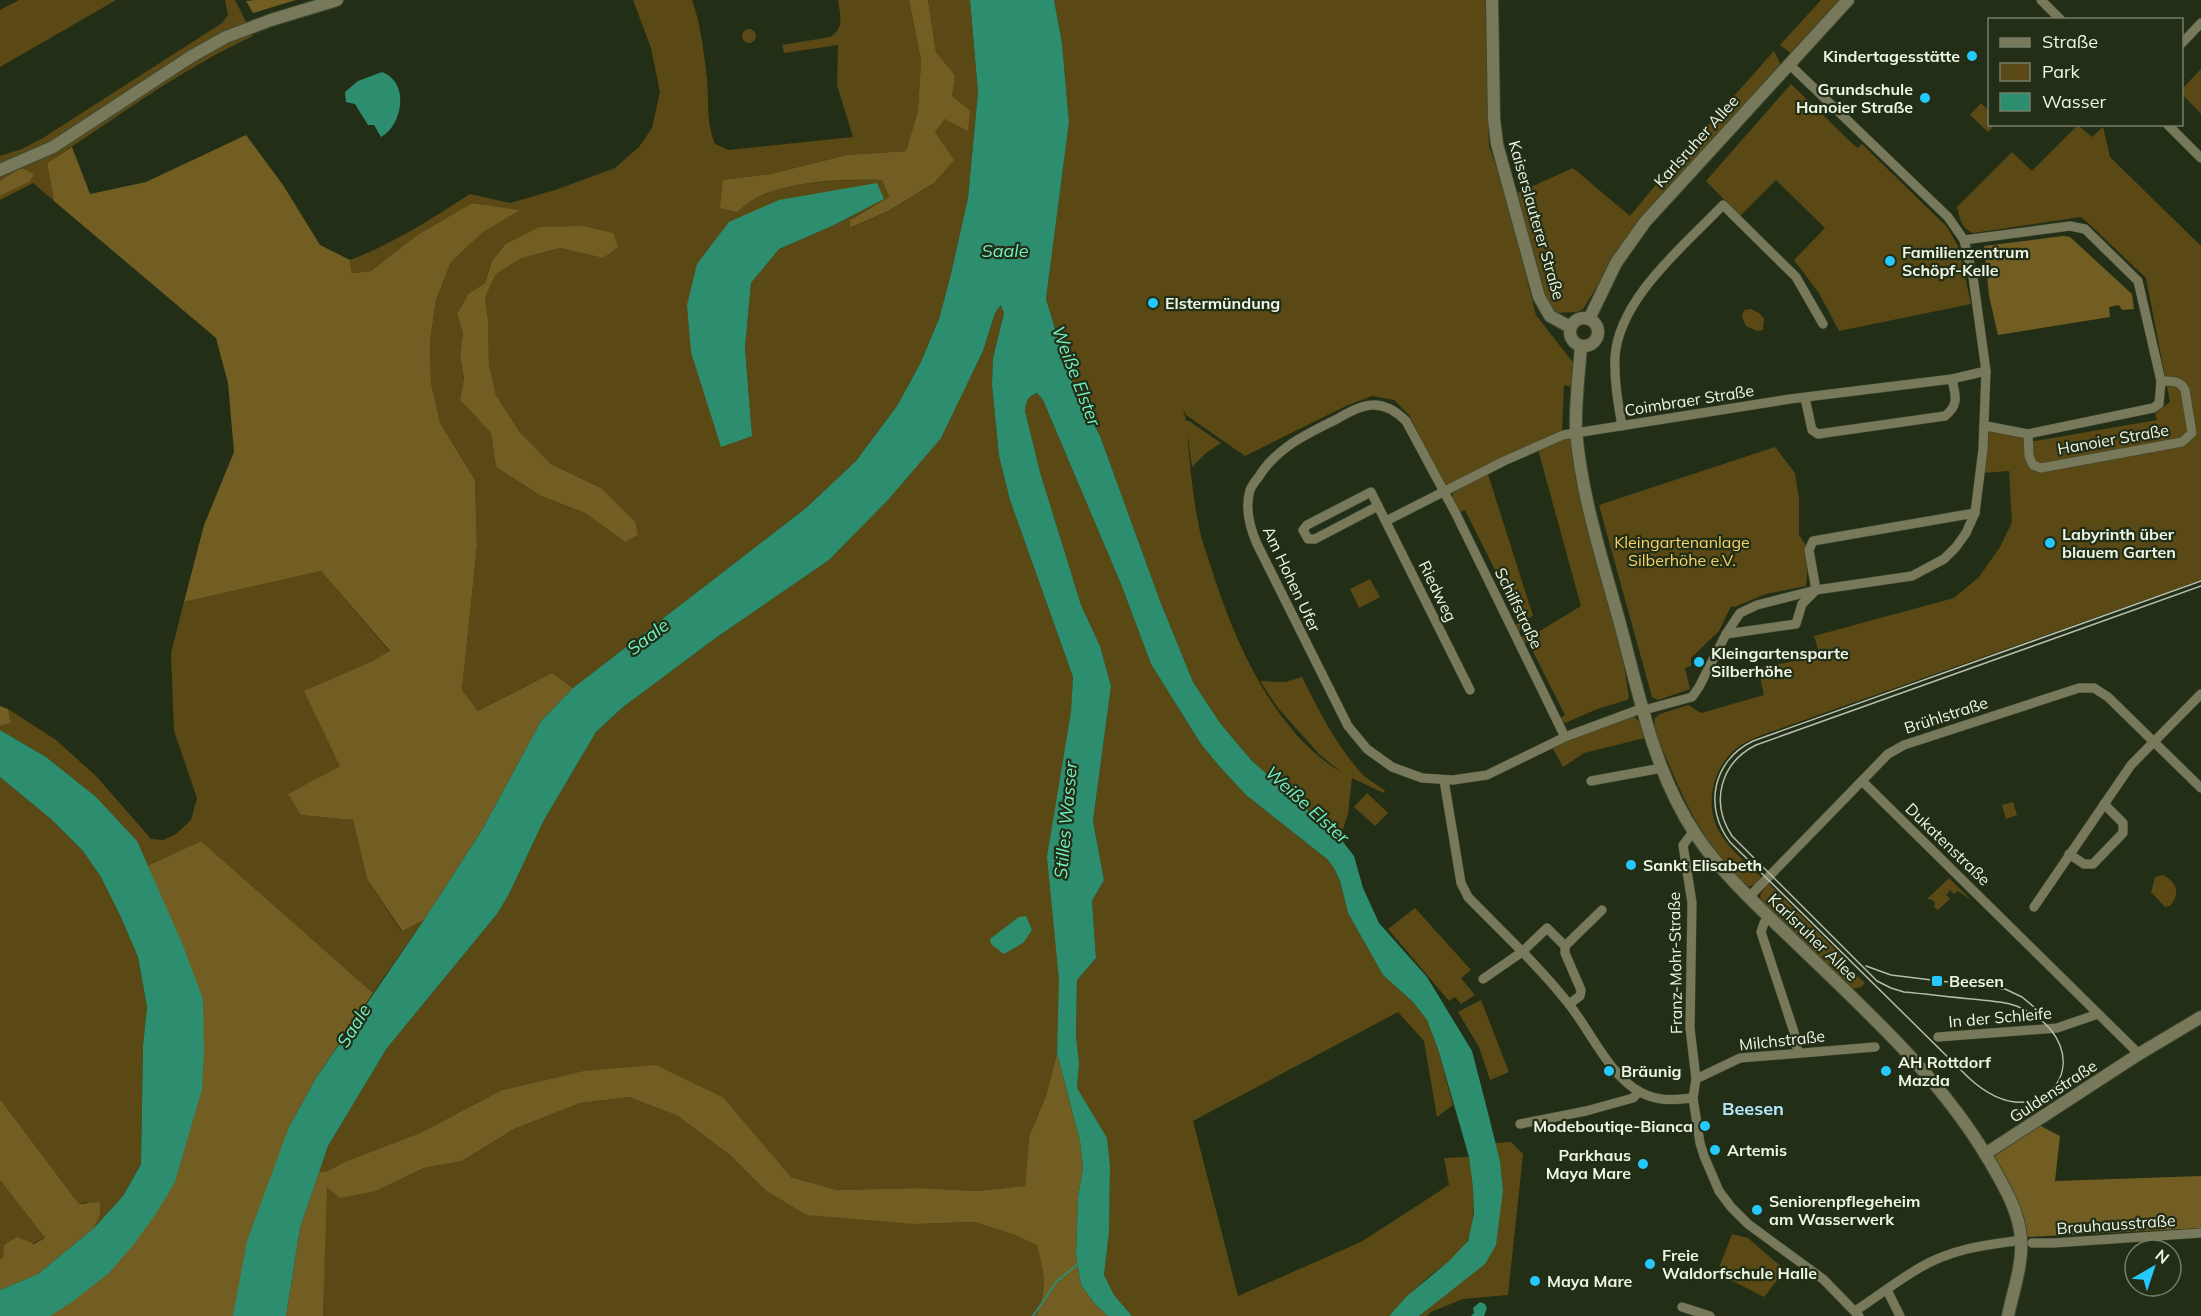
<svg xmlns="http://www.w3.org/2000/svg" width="2201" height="1316" font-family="Mulish,sans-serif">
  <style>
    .green { fill: #5a4915; fill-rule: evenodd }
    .forest { fill: #725d22 }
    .water { fill: #2c8e6f }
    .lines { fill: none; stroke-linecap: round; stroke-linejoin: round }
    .stream { stroke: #2c8e6f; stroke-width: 2 }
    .minor-casing { stroke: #3f4a33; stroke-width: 10 }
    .tertiary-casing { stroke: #3f4a33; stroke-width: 14 }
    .minor { stroke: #78795a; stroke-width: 9 }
    .tertiary { stroke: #78795a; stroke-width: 12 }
    .tram { stroke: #b4bdac; stroke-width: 1.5 }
    .poi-dot { fill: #26c9fe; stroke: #232e16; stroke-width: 2 }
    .labels { text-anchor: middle; stroke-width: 4.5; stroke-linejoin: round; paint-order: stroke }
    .poi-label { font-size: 16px; font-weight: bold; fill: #eef6e7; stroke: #232e16; text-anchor: start }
    .street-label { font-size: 16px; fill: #eef6e7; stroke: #232e16 }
    .park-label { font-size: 16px; fill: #f8d268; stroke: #232e16 }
    .water-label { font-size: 18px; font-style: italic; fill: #71f2c6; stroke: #232e16 }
    .neighbourhood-label { font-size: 18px; font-weight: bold; fill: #b6e8ff; stroke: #232e16 }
  </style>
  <rect width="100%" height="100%" fill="#232e16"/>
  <!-- green -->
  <g class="green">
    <path d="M19,0H116L0,67V10Z"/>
    <path d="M225,0H235L253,36C179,70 115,119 47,163L54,201L33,183L0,200V196L29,182L21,169L0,181V156L22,149L43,138L222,23L228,15Z"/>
    <path d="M633,0H692C701,25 704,53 707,79C709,101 706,124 715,144L729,150L853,137L837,85L838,45L784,53L782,45L830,37C845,29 840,14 838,0H909L921,60L918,111L906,151L847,155L770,174L723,180L736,212C744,207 752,199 760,196C793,180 846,180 882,180L889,197L851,219V228L888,211L934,183L935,132L945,119L955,75L936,52L928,0H970L978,92L968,198L951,274L939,319L920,364L897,406L856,461L806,508L573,688L552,673L478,711L462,690L477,546L475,480L440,423L431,383L430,342L436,300L451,262L482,233L519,210L472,203L417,235L371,271L352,273L350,260C393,244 431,219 470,194L510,203L555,190L615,168L639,147L652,128L660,92L651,48ZM883,199L832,226L779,249L751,283L745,348L752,436L729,222ZM613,233L603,258L560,248L522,258L496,274L485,298L488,319L489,364L496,395L519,431L551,464L601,488L625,542L585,513L541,496L496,467L491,433L460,400L464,378L460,356L463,333L457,314L468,294L485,283L492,261Z"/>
    <path d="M1054,0H1485L1489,146L1501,180L1508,184L1523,264L1536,315L1575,365L1572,387L1564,385L1562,432L1487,471L1533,616L1521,622L1524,628L1519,631L1513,626L1521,622L1465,510L1456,514L1451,505L1453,493L1482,474L1447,491L1409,415L1394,400L1372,396L1348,405L1245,456L1186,415L1183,408L1186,421H1189L1221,443L1206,453L1192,467L1187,431C1190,467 1193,501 1201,536C1205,551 1211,565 1215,580C1238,648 1276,734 1341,772L1319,754L1278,708L1260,681L1285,682L1302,677C1319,711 1336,745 1362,774C1368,780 1378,785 1385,791L1384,793L1352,778L1348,814L1340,838L1252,761L1220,723L1193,682L1160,601L1100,436L1070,377L1046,299L1069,122L1062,43Z"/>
    <path d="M1821,0H1848L1796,57L1780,45Z"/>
    <circle cx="749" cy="36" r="7"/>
    <path d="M1774,51L1783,69L1628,237L1583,309L1577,312L1557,313L1545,297L1515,194L1573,168L1630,216L1663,176Z"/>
    <path d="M2201,69V114L2182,94V89Z"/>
    <path d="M1791,84L1857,148L1862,144L1947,227L1958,246L1971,304L1839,331L1819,293L1794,260L1825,228L1776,180L1740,216L1706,181Z"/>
    <path d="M1981,103L1989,111L1990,124L1995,125L1988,132L1970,115Z"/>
    <path d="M2078,125L2092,137L2103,127L2110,157L2201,246V580L1762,735C1755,738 1747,741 1741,745C1713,764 1703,804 1720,833C1730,850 1748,864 1762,878L1757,884L1747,887C1707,848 1689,812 1668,762C1662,748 1652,733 1655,718L1660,714L1688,705L1701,713L1764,695L1758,668L1820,656L1814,636L1954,598L1979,577L2000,547L2012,522L2009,471L1983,473L1989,430L2035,441L2157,420L2155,413L2170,402L2146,278L2086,221L2081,217L1973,233C1961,228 1960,219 1957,207L2012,152L2032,171Z"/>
    <path d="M1002,304L1004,313L993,358L992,385L999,456L1010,500L1073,677L1057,1053L1046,1096L1029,1137L1025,1186L976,1191L920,1188L837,1190L791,1177L724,1098L500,1091L420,1133L344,1162L328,1171L319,1172L328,1146L387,1048L497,914L509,894L544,820L596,732L623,707L717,637L829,560L888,500L941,437L983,351L995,313Z"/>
    <path d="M1751,309L1759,313L1764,319L1763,330L1757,331L1746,326L1742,317L1744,310Z"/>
    <path d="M1037,393L1043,400L1121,584L1151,664L1201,744L1220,767L1246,795L1327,859L1334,868L1340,882L1348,913L1383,975L1413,1002L1427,1020L1438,1049L1453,1105L1437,1117L1424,1041L1398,1012L1193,1121L1238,1296L1361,1242L1449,1185L1444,1158L1469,1157C1473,1184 1478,1213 1468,1239C1463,1255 1437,1269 1425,1280C1412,1291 1401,1303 1389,1316H1132L1114,1295L1104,1275L1109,1232L1110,1167L1077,1088L1079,1063L1076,1035L1077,980L1096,958L1092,901L1104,880L1093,821L1111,686L1100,646L1081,605L1040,472L1025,411C1025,401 1027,397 1037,393Z"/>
    <path d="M1577,432L1613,599L1629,697L1627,700L1597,709L1565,723L1560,718L1565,715L1528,642L1523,644L1520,639L1527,632L1530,637L1581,606L1537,446Z"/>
    <path d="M1775,447L1795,473L1799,499V535L1809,550L1806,586L1766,594L1734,607L1731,606L1719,631L1691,658V666L1685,668L1690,689L1658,700L1652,697L1599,505Z"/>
    <path d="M321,571L390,652L371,662L340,766L289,794L301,815L353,820L367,879L401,931L424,920L373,993L201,841L147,866L95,796L46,757L0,730V726L11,723L8,709L56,740L97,777L151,839L163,840L176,834L191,820L197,798L174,731L171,653L184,602Z"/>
    <path d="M1370,579L1380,597L1359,608L1350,589Z"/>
    <path d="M1633,711L1635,718L1640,722L1645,738L1584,753L1563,767L1551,745Z"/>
    <path d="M0,777L51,819L83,851L101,877L120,915L138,957L147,1007L143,1046L141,1163L123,1196L94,1228L100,1215L86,1202L79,1204L0,1099Z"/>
    <path d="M1367,793L1388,813L1375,826L1354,807Z"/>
    <path d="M2013,802L2017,815L2006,819L2002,805Z"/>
    <path d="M2163,875C2178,883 2180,894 2170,906L2165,907L2151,892L2155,877Z"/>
    <path d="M1949,878L1971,900L1958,891L1954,894L1950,890L1946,895L1950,899L1938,910L1934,907L1935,904L1933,900L1927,899Z"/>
    <path d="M1768,883L1844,958L1842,961L1865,983L1861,987L1852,989L1762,903L1760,895Z"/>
    <path d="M1415,908L1471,970L1461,978L1475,995L1461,1004L1455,997L1449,1001L1388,929Z"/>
    <path d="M1481,1000L1509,1072L1490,1080L1479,1047L1458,1012Z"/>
    <path d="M629,1097L678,1116L730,1155L765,1190L915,1224L975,1222L1015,1235L1038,1245C1044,1271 1048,1291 1036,1316H323L326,1187L376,1191L424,1168L462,1161L514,1129L580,1103Z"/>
    <path d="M1511,1142L1523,1154L1508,1295L1463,1299L1431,1312L1427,1316H1419L1444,1295L1503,1190L1500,1161L1495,1143Z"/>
    <path d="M0,1180L45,1238L3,1256L0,1260Z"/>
    <path d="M1732,1234L1748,1238L1785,1270L1764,1297L1717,1273Z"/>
  </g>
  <!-- forest -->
  <g class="forest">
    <path d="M255,0H296L253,13L246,1Z"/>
    <path d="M909,0H928L936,52L955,75L952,96L970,111L968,131L945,119L935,132L954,160L934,183L888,211L850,228V220L889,197L882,180C846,179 792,181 760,196C752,199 744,207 737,212L720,208L723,180L770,174L847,155L906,151L918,111L921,60Z"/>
    <path d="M246,135L283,185L320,245L350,260L352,273L371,271L417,235L472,203L520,210L482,233L451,262L436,300L430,342L431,383L440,423L475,480L477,546L462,690L478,711L552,673L573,688L541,721L482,830L424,920L402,931L367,879L353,820L301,815L288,794L340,766L304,691L371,662L390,651L321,571L184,602L204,525L234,452L228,383L216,338L54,201L47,163L72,147L90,194L146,182Z"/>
    <path d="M21,168L34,174L29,182L0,196V181Z"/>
    <path d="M583,226L613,233L618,247L603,258L560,248L522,258L496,274L485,298L488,319L489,364L496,395L519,431L551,464L601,488L635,522L638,535L625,542L585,513L541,496L496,467L491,433L460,400L464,378L460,356L463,333L457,314L468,294L485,283L492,261L506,244L539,227Z"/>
    <path d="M2063,236L2070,237L2132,294L2134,309L2122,310L2119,305L2109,307L2110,317L1998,335L1989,296L1984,246Z"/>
    <path d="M0,706L8,709L11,723L0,726Z"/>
    <path d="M201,841L373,993L316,1078L289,1127L238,1316H47L155,1212L147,866Z"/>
    <path d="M1057,1053L1080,1141L1083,1168L1078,1197L1076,1255L1081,1285L1095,1304L1108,1316H1036C1048,1291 1044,1271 1037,1245L1015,1235L975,1222L915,1224L807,1215L765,1190L730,1155L678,1116L629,1097L580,1103L514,1129L462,1161L424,1168L376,1191L340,1198L327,1187L323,1316H286L300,1228L319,1172L328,1171L344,1162L420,1133L500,1091L584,1071L656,1065L724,1098L791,1177L837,1190L920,1188L977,1191L1025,1186L1029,1137L1046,1096Z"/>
    <path d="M0,1099L79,1204L100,1202V1215L94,1228L38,1274L0,1290V1260L3,1256L4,1245L17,1237L34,1244L45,1238L0,1180Z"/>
    <path d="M2039,1125L2060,1136L2055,1181L2201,1176V1228L2027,1237L1992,1158Z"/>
  </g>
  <!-- water -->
  <g class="water">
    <path d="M970,0H1054L1062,43L1069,122L1046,299L1070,378L1100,436L1160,601L1193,682L1220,723L1252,761L1340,838L1354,856L1363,888L1379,923L1427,977L1472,1051L1486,1105L1500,1161L1503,1190L1496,1245L1485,1264L1419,1316H1389L1407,1296L1449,1261L1468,1241L1474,1214L1473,1188L1469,1157L1438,1049L1427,1020L1413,1002L1383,975L1348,913L1340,881L1334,868L1327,859L1246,795L1220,767L1201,744L1151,664L1121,584L1043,400L1037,393C1027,397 1026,401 1025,411L1040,472L1081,605L1100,646L1111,686L1093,821L1104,880L1092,901L1096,958L1077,980L1076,1035L1079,1063L1077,1088L1107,1138L1110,1167L1109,1232L1104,1275L1114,1295L1132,1316H1108L1095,1304L1081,1285L1076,1255L1078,1197L1083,1168L1080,1141L1057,1053L1059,979L1047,857L1071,712L1073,677L1010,500L999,456L992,385L993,358L1004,313L1001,305L995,313L983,351L941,438L888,500L829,560L717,637L623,707L596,732L544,820L509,894L497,914L387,1048L328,1146L300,1228L286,1316H233L247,1241L289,1127L316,1078L424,920L482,830L541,721L573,688L806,508L856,461L897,406L920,364L939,319L951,274L968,198L978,92Z"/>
    <path d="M382,72C410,82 403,125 381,137L374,125H368L355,104L346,102L345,92L358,81Z"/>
    <path d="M877,183L884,199L832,226L779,249L751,283L745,348L752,436L721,447L691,352L687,305L697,264L729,222L779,200Z"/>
    <path d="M0,730L46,757L95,796L137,841L182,943L203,999L204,1050L202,1089L175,1182L157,1212L134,1244L109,1273L72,1302L50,1316H0V1290L38,1274L94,1228L123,1196L141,1164L143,1046L147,1007L138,957L120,915L101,877L83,851L51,819L0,777Z"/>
    <path d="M1026,916L1032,930L1023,943L1004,954L991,944L990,939L1019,917Z"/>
    <path d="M1480,1302L1485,1304L1487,1308L1484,1316H1471L1474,1313L1473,1308Z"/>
  </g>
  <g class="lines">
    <!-- stream -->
    <path class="stream" d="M1033,1316L1057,1281L1078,1264"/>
    <defs>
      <g id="minor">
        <path d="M2041,0L2061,20"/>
        <path d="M2182,43L2201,23"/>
        <path d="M2167,124L2201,158"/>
        <path d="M1964,240L2070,226L2085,229L2138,281L2161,381L2159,404L2153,408L2028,434L1986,426"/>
        <path d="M1805,398L1812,430L1818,434L1945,416C1960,404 1955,395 1952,379"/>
        <path d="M1622,426C1618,403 1614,380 1615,357C1619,298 1685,245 1723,205L1796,277L1823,324"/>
        <path d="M2028,434L2029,456L2033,465L2041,468L2182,442L2192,433L2185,390C2180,380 2171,381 2161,381"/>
        <path d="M1378,506L1315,539H1308L1303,530L1307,525L1371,492L1470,690"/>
        <path d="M1386,521L1504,461L1563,435L1790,399L1952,379L1986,371"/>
        <path d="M1816,590L1809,550L1813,541L1975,513"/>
        <path d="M1726,634L1796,624L1802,604L1816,590"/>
        <path d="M1644,710L1692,697L1699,687L1726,634L1740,613L1757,605L1816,590L1912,576L1944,559L1956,547L1966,533L1975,513L1983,449L1986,371L1973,277L1964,240L1948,217L1789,64"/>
        <path d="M1565,737L1456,514L1406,421C1397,412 1387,405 1374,405C1360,405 1346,414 1335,420C1305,435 1276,448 1258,478C1255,481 1252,486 1250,490C1245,507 1250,528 1257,544L1348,726L1367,749L1392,767L1422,778L1453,780L1487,775L1565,737L1643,708"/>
        <path d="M1444,780L1461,883L1468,897C1502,932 1538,965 1568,1003C1590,1030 1609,1075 1640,1092C1659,1102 1673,1100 1693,1098"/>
        <path d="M1591,781L1662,768"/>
        <path d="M1862,781L2139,1054"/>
        <path d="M1694,831L1683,845L1692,903L1690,1028L1696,1079L1693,1098L1700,1143L1704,1156L1719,1191L1731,1207L1748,1224L1823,1279L1859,1316"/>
        <path d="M2069,854L2084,864H2093L2123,833V823L2104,804"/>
        <path d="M1749,897L1888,754L1904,745L2079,688H2094L2108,697L2201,788"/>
        <path d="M2034,907L2131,765L2201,694"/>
        <path d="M1769,917L1764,923L1761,932L1794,1032L1798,1053"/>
        <path d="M1565,946L1602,910"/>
        <path d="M1483,979L1522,952L1547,928L1565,946V953L1581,990L1580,996L1569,1004"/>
        <path d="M1938,1037L2057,1028L2098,1014"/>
        <path d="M1696,1079L1740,1058L1875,1047"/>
        <path d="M1520,1124L1586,1111L1633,1098L1639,1092"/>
        <path d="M2032,1243H2053L2201,1233"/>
        <path d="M1887,1290L1900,1316"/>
        <path d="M1682,1307L1710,1316"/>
        <path d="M1855,1311C1877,1297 1898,1280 1921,1267C1950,1250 1983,1245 2015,1241"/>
      </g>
      <g id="tertiary">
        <path d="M1492,0L1494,119L1497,144L1539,297L1550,316L1570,327"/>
        <path d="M0,170L53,147L192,56L226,37L271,20L337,0"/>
        <circle cx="1584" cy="332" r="14"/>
        <path d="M1589,319L1616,263L1645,222L1848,0"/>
        <path d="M1581,346C1579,374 1575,402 1576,430C1581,495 1602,558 1619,620C1639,693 1653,771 1696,835C1723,875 1760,908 1794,941C1865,1010 1940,1076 1990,1162C2004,1186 2019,1211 2021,1239C2023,1265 2013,1291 2008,1316"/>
        <path d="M1985,1154L2139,1054L2201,1017"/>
      </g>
    </defs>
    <!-- minor casing -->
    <use href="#minor" class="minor-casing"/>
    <!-- tertiary casing -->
    <use href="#tertiary" class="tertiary-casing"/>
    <!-- minor -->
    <use href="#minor" class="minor"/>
    <!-- tertiary -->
    <use href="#tertiary" class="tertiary"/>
    <!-- tram -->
    <g class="tram">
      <path d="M2201,581L1753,741C1713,760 1703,807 1730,842L1969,1078C2045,1148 2108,1049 2021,1008C2006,1001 1988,1001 1972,999C1949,997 1927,994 1904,992L1891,988L1877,981L1732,836C1710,803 1720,763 1756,745L2201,586"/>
      <path d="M1866,966L1891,975L2005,989L2022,997L2041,1013"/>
    </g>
  </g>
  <!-- markers -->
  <g class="poi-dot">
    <circle cx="1972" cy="56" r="6"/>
    <circle cx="1925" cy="98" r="6"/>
    <circle cx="1890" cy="261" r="6"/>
    <circle cx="1153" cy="303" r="6"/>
    <circle cx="2050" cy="543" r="6"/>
    <circle cx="1699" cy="662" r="6"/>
    <circle cx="1631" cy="865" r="6"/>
    <rect x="1931" y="975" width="12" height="12" rx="3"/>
    <circle cx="1609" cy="1071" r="6"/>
    <circle cx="1886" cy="1071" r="6"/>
    <circle cx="1705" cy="1126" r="6"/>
    <circle cx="1715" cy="1150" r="6"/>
    <circle cx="1643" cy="1164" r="6"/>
    <circle cx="1757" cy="1210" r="6"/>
    <circle cx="1650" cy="1264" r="6"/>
    <circle cx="1535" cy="1281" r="6"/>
  </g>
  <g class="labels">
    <!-- poi labels -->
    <g class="poi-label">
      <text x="1960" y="62" text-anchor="end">Kindertagesstätte</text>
      <text x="1913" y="95" text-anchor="end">Grundschule<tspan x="1913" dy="18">Hanoier Straße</tspan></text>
      <text x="1902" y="258">Familienzentrum<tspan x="1902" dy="18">Schöpf-Kelle</tspan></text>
      <text x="1165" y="309">Elstermündung</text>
      <text x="2062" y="540">Labyrinth über<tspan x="2062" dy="18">blauem Garten</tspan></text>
      <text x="1711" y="659">Kleingartensparte<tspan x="1711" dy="18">Silberhöhe</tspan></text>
      <text x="1643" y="871">Sankt Elisabeth</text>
      <text x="1949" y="987">Beesen</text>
      <text x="1898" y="1068">AH Rottdorf<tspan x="1898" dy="18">Mazda</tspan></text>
      <text x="1621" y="1077">Bräunig</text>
      <text x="1693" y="1132" text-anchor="end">Modeboutiqe-Bianca</text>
      <text x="1727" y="1156">Artemis</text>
      <text x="1631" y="1161" text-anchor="end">Parkhaus<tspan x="1631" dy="18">Maya Mare</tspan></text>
      <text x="1769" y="1207">Seniorenpflegeheim<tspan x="1769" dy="18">am Wasserwerk</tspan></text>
      <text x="1662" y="1261">Freie<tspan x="1662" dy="18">Waldorfschule Halle</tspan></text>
      <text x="1547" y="1287">Maya Mare</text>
    </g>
    <!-- street labels -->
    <g class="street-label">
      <text transform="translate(1696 141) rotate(-48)" y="6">Karlsruher Allee</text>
      <text transform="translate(1537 220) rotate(74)" y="6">Kaiserslauterer Straße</text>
      <text transform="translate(1689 400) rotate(-9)" y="6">Coimbraer Straße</text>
      <text transform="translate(2113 439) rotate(-10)" y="6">Hanoier Straße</text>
      <text transform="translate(1292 579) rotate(65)" y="6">Am Hohen Ufer</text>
      <text transform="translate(1438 591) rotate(64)" y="6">Riedweg</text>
      <text transform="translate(1519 608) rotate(64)" y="6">Schilfstraße</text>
      <text transform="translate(1946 715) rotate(-18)" y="6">Brühlstraße</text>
      <text transform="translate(1948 844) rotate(44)" y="6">Dukatenstraße</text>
      <text transform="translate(1813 937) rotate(44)" y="6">Karlsruher Allee</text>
      <text transform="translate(1675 963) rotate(-91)" y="6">Franz-Mohr-Straße</text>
      <text transform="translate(2000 1017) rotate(-5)" y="6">In der Schleife</text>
      <text transform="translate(1782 1040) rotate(-6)" y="6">Milchstraße</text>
      <text transform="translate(2053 1091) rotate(-33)" y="6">Guldenstraße</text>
      <text transform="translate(2116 1224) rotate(-4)" y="6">Brauhausstraße</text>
    </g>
    <!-- park labels -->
    <g class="park-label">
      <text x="1682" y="548">Kleingartenanlage<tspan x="1682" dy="18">Silberhöhe e.V.</tspan></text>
    </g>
    <!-- water labels -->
    <g class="water-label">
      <text x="1005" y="257">Saale</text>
      <text transform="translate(1076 376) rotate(69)" y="6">Weiße Elster</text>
      <text transform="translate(648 637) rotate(-37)" y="6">Saale</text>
      <text transform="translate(1307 805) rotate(42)" y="6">Weiße Elster</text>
      <text transform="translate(1066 820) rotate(-85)" y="6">Stilles Wasser</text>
      <text transform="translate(354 1026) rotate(-58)" y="6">Saale</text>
    </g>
    <!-- neighbourhood labels -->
    <g class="neighbourhood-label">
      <text x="1753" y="1115">Beesen</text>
    </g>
  </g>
  <!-- legend -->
  <rect x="1988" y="18" width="195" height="108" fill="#232e16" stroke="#747e6a" stroke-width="1.5"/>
  <rect x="2000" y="38" width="30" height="9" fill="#78795a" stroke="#747e6a" stroke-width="1.5"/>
  <text x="2042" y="48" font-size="18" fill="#eef6e7">Straße</text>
  <rect x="2000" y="63" width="30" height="18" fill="#5a4915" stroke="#747e6a" stroke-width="1.5"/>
  <text x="2042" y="78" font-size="18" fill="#eef6e7">Park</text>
  <rect x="2000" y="93" width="30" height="18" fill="#2c8e6f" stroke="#747e6a" stroke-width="1.5"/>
  <text x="2042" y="108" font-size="18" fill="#eef6e7">Wasser</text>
  <!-- north arrow -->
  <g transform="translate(2153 1268) rotate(39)"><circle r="28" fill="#232e16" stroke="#747e6a" stroke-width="1.5"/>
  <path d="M0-4.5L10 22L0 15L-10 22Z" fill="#26c9fe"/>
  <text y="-9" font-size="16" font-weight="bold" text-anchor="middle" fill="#eef6e7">N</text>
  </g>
</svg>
